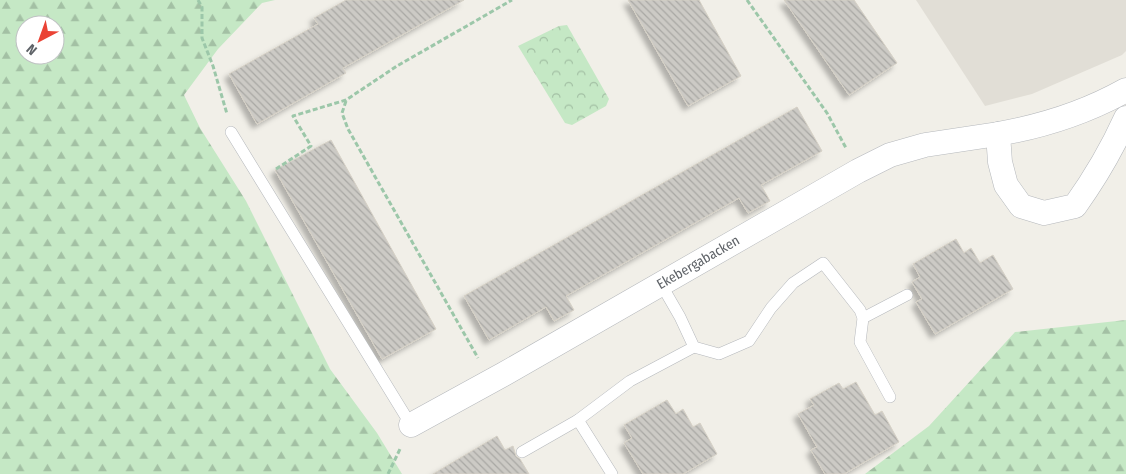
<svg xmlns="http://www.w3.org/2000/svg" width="1126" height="474" font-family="'Fira Sans Condensed',sans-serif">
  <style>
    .education { fill: #e1ded6 }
    .forest { fill: url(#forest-firs); fill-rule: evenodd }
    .park { fill: url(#park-crowns) }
    .building { fill: url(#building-back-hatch); stroke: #d6d1c6; filter: url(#shadow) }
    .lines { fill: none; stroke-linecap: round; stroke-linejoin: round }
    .lane-casing { stroke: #b5b8bc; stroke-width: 12 }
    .street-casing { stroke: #b5b8bc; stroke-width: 25 }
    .path { stroke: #9cc7a9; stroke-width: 3; stroke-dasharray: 5 2.5; stroke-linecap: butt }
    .lane { stroke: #fff; stroke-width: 11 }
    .street { stroke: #fff; stroke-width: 24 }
    .labels { text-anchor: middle; stroke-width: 5; stroke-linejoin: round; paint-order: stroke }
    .street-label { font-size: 14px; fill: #5f6368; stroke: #fff }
  </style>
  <defs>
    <pattern id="forest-firs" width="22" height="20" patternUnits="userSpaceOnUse" patternTransform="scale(1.25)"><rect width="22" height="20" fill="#c5e8c5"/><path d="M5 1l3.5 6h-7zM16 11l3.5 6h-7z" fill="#a3c0a4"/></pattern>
    <pattern id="park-crowns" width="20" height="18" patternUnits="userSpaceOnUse" patternTransform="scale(1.25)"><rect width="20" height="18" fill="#c5e8c5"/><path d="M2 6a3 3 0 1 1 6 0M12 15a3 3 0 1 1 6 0" fill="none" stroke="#a3c0a4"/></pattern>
    <pattern id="building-back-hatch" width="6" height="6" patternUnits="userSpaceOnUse" patternTransform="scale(1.25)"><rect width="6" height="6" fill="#cccac5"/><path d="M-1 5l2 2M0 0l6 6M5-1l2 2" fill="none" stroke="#a9a8a4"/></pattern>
    <filter id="shadow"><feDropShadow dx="-4.5" dy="4.5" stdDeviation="2.5" flood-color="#0004"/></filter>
  </defs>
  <rect width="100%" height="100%" fill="#f1efe8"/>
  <!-- education -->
  <path class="education" d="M916,0H1126V51L1122,55L1032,94L985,106Z"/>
  <!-- forest -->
  <g class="forest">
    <path d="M0,0H275L262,3L218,49L184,95L200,128L246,201L330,369L377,433L402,474H0ZM25,25H55V55H25Z"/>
    <path d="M1126,320V474H865L929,426L1015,332Z"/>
  </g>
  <!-- park -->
  <path class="park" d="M567,25L609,99L606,106L572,125L565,123L518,46L559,26Z"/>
  <!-- building -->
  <g class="building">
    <path d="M346,0H464L343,68L346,73L257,124L229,74L318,24L314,18Z"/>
    <path d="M628,0H699L741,76L688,106Z"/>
    <path d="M784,0H854L897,63L849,95Z"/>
    <path d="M797,107L822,151L761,185L770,201L748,213L739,198L566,296L574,310L554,321L546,307L489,340L464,296Z"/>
    <path d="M331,140L436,329L382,359L275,170Z"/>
    <path d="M956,239L964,253L971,248L980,263L993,255L1013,289L935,334L916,302L922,299L912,282L920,277L913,264Z"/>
    <path d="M856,382L875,415L882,411L899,442L844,474H825L811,450L817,447L798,414L814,405L810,399L839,383L843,389Z"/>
    <path d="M667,400L676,414L683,409L693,427L700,423L717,454L683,474H643L624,443L632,438L624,425Z"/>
    <path d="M497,436L505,450L513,446L516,456L520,459L529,474H433Z"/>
  </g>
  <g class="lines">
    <defs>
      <g id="lane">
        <path d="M231,132L411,425"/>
        <path d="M661,284L680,317L694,347L719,354L749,341L771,308L793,283L823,263L860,310L863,318L860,342L890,397"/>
        <path d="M863,318L907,295"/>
        <path d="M578,420L612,474"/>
        <path d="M522,452L578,420L630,381L694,347"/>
      </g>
      <g id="street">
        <path d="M1126,90C1085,113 1044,126 998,134L1000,162L1006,185L1021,206L1044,213L1075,206C1095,178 1112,149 1126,118"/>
        <path d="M411,425L504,374L858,171L890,155L925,145L998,134"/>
      </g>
    </defs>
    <!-- lane casing -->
    <use href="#lane" class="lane-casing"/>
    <!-- street casing -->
    <use href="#street" class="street-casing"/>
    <!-- path -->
    <g class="path">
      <path d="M198,0L202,7V38L213,66L227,114"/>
      <path d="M747,0L827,113L846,148"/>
      <path d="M346,101L342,113L348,129L478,358"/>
      <path d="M276,169L311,146L293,116L346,100L397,66L512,0"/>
      <path d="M388,474L401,447"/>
    </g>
    <!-- lane -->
    <use href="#lane" class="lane"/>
    <!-- street -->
    <use href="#street" class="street"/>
  </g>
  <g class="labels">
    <!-- street labels -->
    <g class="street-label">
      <text transform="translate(698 262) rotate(-30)" y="5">Ekebergabacken</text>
    </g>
  </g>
  <!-- north arrow -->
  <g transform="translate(40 40) rotate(221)"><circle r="24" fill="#ffffff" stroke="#bfc1c3"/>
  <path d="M0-4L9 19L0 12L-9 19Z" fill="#ea4335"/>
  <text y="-8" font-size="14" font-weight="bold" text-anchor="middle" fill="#5f6368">N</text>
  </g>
</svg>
